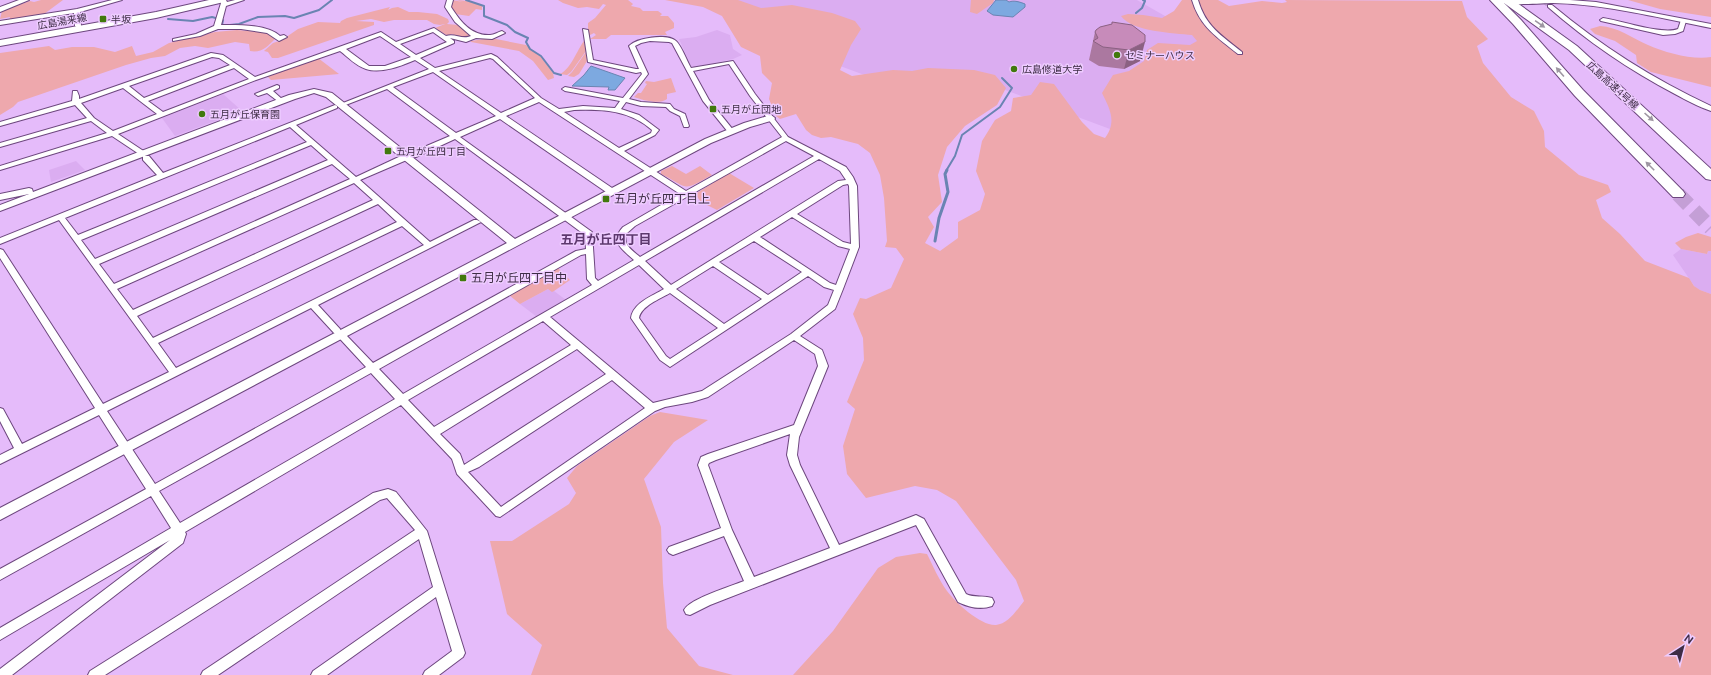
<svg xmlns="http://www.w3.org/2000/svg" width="1711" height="675" font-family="Ubuntu,'Noto Sans JP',sans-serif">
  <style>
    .built { fill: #dbadf1 }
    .green { fill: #eea8ad }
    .water { fill: #7da9e0; stroke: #6a84b2 }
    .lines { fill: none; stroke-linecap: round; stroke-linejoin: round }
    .stream-far1 { stroke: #6a84b2; stroke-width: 2 }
    .stream { stroke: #6a84b2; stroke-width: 3 }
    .minor-tunnel { stroke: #c49fd6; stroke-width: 6; stroke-dasharray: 6 3.5; stroke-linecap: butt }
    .motorway-tunnel { stroke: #c49fd6; stroke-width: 15; stroke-dasharray: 15 8; stroke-linecap: butt }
    .minor-casing { stroke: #6d477e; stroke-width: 2 }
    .tertiary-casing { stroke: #6d477e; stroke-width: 2 }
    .primary-casing { stroke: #6d477e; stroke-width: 2 }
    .motorway-casing { stroke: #6d477e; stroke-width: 2 }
    .minor { fill: #fff; fill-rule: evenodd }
    .tertiary { fill: #fff; fill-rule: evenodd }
    .primary { fill: #fff; fill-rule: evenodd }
    .motorway { fill: #fff; fill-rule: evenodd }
    .wall { fill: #ab78a0 }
    .shaded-wall { fill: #8b6182 }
    .building { fill: #c78bba; stroke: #8b6182 }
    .oneway { fill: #9e96a2 }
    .poi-dot { fill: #41790d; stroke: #ecf; stroke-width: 1.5 }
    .labels { text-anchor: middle; stroke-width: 3; stroke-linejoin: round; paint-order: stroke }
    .far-poi-label { font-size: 10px; fill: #3e2d46; stroke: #ecf; text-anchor: start }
    .far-street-label { font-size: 10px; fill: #3e2d46; stroke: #ecf }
    .poi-label { font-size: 12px; fill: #3e2d46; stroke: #ecf; text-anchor: start }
    .neighbourhood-label { font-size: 13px; font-weight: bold; fill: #5d386e; stroke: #ecf }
  </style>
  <rect width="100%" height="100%" fill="#e5bbfa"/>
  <!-- built -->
  <g class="built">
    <path d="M731,0H1137L1207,40L1118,132L965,75L878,80L832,63L774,14Z"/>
    <path d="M717,30L730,35L733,49L742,55L733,59L695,67L691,66L679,39L696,37Z"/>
    <path d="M223,94L242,111L175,136L162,118Z"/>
    <path d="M76,161L85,170L51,182L49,170Z"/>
    <path d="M1681,249L1707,254L1708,251H1711V294L1700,290L1695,287L1673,255Z"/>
    <path d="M548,289L552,291H554L566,300L537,317L520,304Z"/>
  </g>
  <!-- green -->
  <g class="green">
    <path d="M41,0H63L40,17L9,22L10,17L0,19L2,11L30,1L34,2Z"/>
    <path d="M452,0L463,2L456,0C465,0 473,2 482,6V10L476,9L469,16L455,14L451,7Z"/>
    <path d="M558,0H628L633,4L631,6L640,8L643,11H658L662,14L660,16H668L674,23V28L665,32L667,35H611L606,39H590L596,35L594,33L588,36V23L595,18L606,5L603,4L599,9L587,7L578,8L563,3Z"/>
    <path d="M665,0H738L761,8L792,5L832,13L855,21L861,29L851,45L840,70L852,76L893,70L912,71L928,68L974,70L995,75L1006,88L997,105L965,126L947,147L938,175L942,202L928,217L934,227L925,243L940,251L958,238V222L980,210L985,194L976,171L982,141L995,120L1011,111L1013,98L1031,95L1040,82L1054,84L1082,122L1094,134L1105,138C1117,122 1110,109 1102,93L1113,75L1129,71L1144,61L1147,50L1158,43L1190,45L1197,41L1192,35C1174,33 1132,32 1121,16L1128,14L1143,15L1162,18L1174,11L1182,0H1218L1229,6L1262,1L1282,3L1287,2L1285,0L1462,1L1467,17L1488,39L1477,46L1483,63L1511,97L1534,111L1544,131L1545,147L1579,175L1608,185L1611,192L1596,200L1602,218L1620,234L1645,261L1689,278L1694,286L1700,290L1711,294V675H793L833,631L878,568L896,557L920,553L927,554C933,566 939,580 947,591C956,603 981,626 996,625C1008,624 1017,610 1024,601L1016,580L956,501L937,490L915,486L866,498L847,474L843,446L855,409L847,402L864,360L863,338L853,314L860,298L866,299L891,288L904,259L896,248L885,247L887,241L884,198L880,175L870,153L858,144L831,137L821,138L812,135L806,130L796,114L780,119L776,116L769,99L772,83L762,73L760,56L741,47L722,16L703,7Z"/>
    <path d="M971,0H994L993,3L977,14L970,12Z"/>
    <path d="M1628,0H1711V17L1660,9Z"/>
    <path d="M390,7L388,10L392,8L398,7L409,12H418L437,14L448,19L449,22L447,24L458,25L471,36L462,39L452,34L448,36L435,28L445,24L440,25L434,24L427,20H394L384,22L371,19L356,21L374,22V25L278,58H272L268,52L264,51L273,43L282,40L298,29L318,22L340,23L341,21L347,18Z"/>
    <path d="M1600,26C1618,27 1632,38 1648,45C1666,53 1692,60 1711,57V87L1651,72L1637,63L1636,55L1615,41L1595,34L1590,29Z"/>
    <path d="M237,30L269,33L275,39C267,47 262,53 250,51L249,44L235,42L208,48L195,46L180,48L165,56L151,58L126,65L18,102L13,107L0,115V53L49,46L55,50L72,47H94L115,52L132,46L136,56L153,52L169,43L215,32Z"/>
    <path d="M491,38L526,45L540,56L553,73L554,78L548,80L533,61L519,51L471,42V41Z"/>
    <path d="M584,41L586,51L571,72L567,75L560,74C571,69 577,50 584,41Z"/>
    <path d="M586,52L587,61L579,74L574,77L568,76L572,72Z"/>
    <path d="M318,58L339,74L271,80L267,76Z"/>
    <path d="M671,78L676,92L667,94V99C659,105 643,100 634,97L638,93H641L647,84L645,83L646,81L654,82Z"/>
    <path d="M672,166L686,174L700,166L712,175C681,192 691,189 661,174V171Z"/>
    <path d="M729,173L754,188L717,210L701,202L695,194Z"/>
    <path d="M1698,233L1711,237V251H1708L1707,254L1681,249L1675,243L1686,237Z"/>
    <path d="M558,268L570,280L554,291L552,292L548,289L520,304L509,295Z"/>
    <path d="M660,412L708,420L674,442L644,479L661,527L663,583L667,628L699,666L733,675H531L542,645L507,614L490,541H512L569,504L576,493L567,478L577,466L650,416Z"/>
  </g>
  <!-- water -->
  <g class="water">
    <path d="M996,0H1006L1009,2C1014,0 1020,2 1025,4V7L1013,17L993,15L987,11Z"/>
    <path d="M591,66L625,78L615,90H608L609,87L572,86L584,75Z"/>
  </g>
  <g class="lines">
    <!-- stream-far1 -->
    <g class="stream-far1">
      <path d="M466,0L484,6V16L507,25L515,32L528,38L526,42L530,49L541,56L554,73L561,75"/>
      <path d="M1136,13L1142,8L1145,1L1143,0"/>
      <path d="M168,19L193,21L212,17L223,20L222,25L225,26"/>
      <path d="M230,25L239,24L258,17L285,16L294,18L319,10L332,0"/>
      <path d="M946,171L955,156L962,135L1000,107L1012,88L1002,78"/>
    </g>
    <!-- stream -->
    <path class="stream" d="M935,241L939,218L948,192L945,174L947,170"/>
    <!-- minor-tunnel -->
    <path class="minor-tunnel" d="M1544,0L1550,6"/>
    <!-- motorway-tunnel -->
    <path class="motorway-tunnel" d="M1678,194L1711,228"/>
    <defs>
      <g id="minor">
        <path d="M112,0H122L80,12L81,26L78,28L75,26L74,13L0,25V21L77,9Z"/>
        <path d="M220,0H226L227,2L235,0H244L226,6L221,25C238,25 267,24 280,36L284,35L287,37L279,41L267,33L241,29H218L200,36L173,41V39L196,34L214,26L221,3Z"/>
        <path d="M447,0H453L451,7C460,21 471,36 490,35C494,35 498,32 502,31L505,33L492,39L476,38L466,42L450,38L454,41V43L420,58L435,68L491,54L497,57L541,98L559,109L583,106L615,108L620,101L565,91L562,89L565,87L623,98L642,74L641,72L636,73L588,62L583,29L588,30L593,60L636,69H639L629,46C636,38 667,33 676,41C681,45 687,61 691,68L733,61L755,94L788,137L846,167L853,177L857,186L859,247L843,289L835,309L800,336L822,350L828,366L799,437L797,455L800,465L839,545L916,515L924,519L966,594C974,598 983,595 992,598L994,602L992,606C981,610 968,607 958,602L916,525L710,605L690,615L686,614L684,610C689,599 732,586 744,581L724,536L673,555L669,553L667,550L669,547L721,528L698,465L701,457L708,454L794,425L818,366L815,354L794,340L708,397L692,402L665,407L655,411L500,517L496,516L457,474L452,459L401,405L185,532L186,534L183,543L12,675H0V669L170,540L0,640V628L171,528L151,496L0,580V569L146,489L99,415L0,464V455L14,448L0,421V408L3,409L22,444L95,408L0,258V249L3,250L103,404L169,372L59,220L0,244V238L157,175L143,160V156H149L163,173L335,105L337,106V108L296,125L356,177L403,155H409V159L360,180L430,242L474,220H477L481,222L318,305L340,329L341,331L340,333H334L311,308L107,411L155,484L366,367L341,340L339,338L341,336H347L373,363L576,251L586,249L585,235L455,139L416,157H410V153L450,136L387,89L343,106L341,107L338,105L429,69L415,60C401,66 381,74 366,69C356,66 348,57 340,51L256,80L118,134L145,152V156H142L112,136L0,170V166L107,133L91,121L0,147V143L87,118L75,105L0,126V122L72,101L73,91H77L79,96V99L211,53L223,55L255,77L381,32L396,42L434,28L446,36C455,33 462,40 471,36L455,22L445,7ZM433,32L447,42L416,55L400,44ZM380,36L411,57L385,66H369L346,49ZM650,41L669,42L672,43L703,101L728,132L730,133L734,131L709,100L693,71L729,64L750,96L782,137L686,191L624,151L655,135L659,130L639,115L621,109L626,102L641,106L666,107L670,111L680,116L684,127H688L689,126L685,114L674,109L670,104L641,102L629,99L648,74L635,46L641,43ZM212,57L219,58L230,65L144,98L129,86ZM490,58L493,59L535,98L501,113L439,71ZM234,68L249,79L163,112L148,101ZM433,72L496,116L456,133L393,87ZM123,88L157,114L113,131L94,118L81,103ZM539,102L680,194L623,227C609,242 623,250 634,260L598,281L595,278L592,232L460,137L500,119L609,194H615V190L506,116ZM574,110C603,109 629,110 652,130L651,133L619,148L564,112ZM290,127L307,142L78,235L65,218ZM786,141L814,156L640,257C632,250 623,245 626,234L635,226ZM311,145L328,160L95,259L81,240ZM819,159L840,171L846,180L838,181L671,285L645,261ZM332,164L350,179L114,284L99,264ZM354,183L373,200L133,310L117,289ZM848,184L849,186L851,244L843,242L797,214L843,185ZM378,204L397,222L153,338L137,316ZM792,217L838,246L850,249L836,285L830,283L760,237ZM402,226L424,245L176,368L158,343ZM754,241L802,272L768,295L719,262ZM586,254L587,279L592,285L403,394L379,369L581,255ZM639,265L664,289C652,296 633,303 631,318L660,360L670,367L808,276L824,287L834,290L828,305L791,334L702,391L653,403L550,317ZM713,266L762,299L724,324L676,289ZM670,293L718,328L670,359L666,356L639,318C641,306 660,299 670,293ZM543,321L571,345L434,427L408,400ZM577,349L606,374L464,465L460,454L440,434ZM371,373L395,399L180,523L159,491ZM612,380L645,408L501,507L468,472L479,467ZM790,434L787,455L790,465L830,548L754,577L732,530L708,465L709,463L716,460Z"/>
        <path d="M1192,0H1198C1206,27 1221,35 1242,52V54H1238C1217,37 1200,27 1192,0Z"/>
        <path d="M1548,5H1552C1601,46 1653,79 1711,106V111C1699,107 1686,100 1675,94C1629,70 1587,41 1548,7Z"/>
        <path d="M1603,18C1623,21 1662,35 1678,29L1681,20L1686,21L1683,31L1675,34L1663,35L1601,21L1600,20Z"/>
        <path d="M277,85L279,86V88L273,91L283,100V102H279L267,93L258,96L255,94Z"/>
        <path d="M388,489L396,492L427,531L465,653L463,657L439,675H423L425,671L452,651L436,597L327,675H311L313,671L433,587L419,539L218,675H201L203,671L415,530L387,498L380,500L105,675H88L90,671L373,493Z"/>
      </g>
      <g id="tertiary">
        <path d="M19,0H29L0,12V7Z"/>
        <path d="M1495,0H1570L1596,2L1711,24V28C1659,18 1606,4 1553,3C1541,3 1504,7 1495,0Z"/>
        <path d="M314,89L332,93L515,239L705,139L744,123L771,115L775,118L774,120L750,127L711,143L0,520V508L507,243L326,97L314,93L295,99L0,211V205L29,194L0,200V194L29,188L32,189L33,192L289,95Z"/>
      </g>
      <path id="primary" d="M209,0H225L224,2L156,18L0,46V40L156,12Z"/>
      <g id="motorway">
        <path d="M1490,0H1501L1521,20L1583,90L1683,191L1685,194L1683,197H1673L1575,96L1513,24Z"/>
        <path d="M1504,0H1513L1577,46L1711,169V180L1706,179L1569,50L1504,3Z"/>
      </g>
    </defs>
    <!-- minor casing -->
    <use href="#minor" class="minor-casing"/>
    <!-- tertiary casing -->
    <use href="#tertiary" class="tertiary-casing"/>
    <!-- primary casing -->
    <use href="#primary" class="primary-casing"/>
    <!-- motorway casing -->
    <use href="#motorway" class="motorway-casing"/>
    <!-- minor -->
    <use href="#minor" class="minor"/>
    <!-- tertiary -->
    <use href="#tertiary" class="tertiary"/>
    <!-- primary -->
    <use href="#primary" class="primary"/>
    <!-- motorway -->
    <use href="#motorway" class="motorway"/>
  </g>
  <!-- wall -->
  <path class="wall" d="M1112,24L1140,61L1124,69L1099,66L1089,60L1095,32Z"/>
  <!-- shaded-wall -->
  <path class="shaded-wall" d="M1145,42L1140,61L1124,69L1129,50Z"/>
  <!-- building -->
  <path class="building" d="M1112,22L1132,25L1145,35V42L1129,50L1103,47L1093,41L1098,38L1095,32L1096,30L1100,27L1112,24Z"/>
  <!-- one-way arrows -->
  <defs><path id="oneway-solid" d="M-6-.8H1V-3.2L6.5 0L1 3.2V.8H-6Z"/></defs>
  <g class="oneway">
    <use href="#oneway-solid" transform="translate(1540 24) rotate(35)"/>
    <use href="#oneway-solid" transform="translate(1560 72) rotate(-131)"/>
    <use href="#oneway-solid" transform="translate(1649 117) rotate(42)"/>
    <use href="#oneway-solid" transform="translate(1650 166) rotate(-135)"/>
  </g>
  <!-- markers -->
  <g class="poi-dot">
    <rect x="99" y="15" width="8" height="8" rx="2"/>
    <circle cx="1117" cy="55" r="4"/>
    <circle cx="1014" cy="69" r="4"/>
    <rect x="709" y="105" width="8" height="8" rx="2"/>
    <circle cx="202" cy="114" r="4"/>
    <rect x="384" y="147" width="8" height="8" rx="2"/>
    <rect x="602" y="195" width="8" height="8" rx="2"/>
    <rect x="459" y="274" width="8" height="8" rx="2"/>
  </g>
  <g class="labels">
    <!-- far-poi labels -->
    <g class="far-poi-label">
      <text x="111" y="23">半坂</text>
      <text x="1125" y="59">セミナーハウス</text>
      <text x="1022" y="73">広島修道大学</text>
      <text x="721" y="113">五月が丘団地</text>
      <text x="210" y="118">五月が丘保育園</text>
      <text x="396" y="155">五月が丘四丁目</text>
    </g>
    <!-- far-street labels -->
    <g class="far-street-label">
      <text transform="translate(62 21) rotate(-10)" y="4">広島湯来線</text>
      <text transform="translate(1613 85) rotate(42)" y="4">広島高速4号線</text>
    </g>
    <!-- poi labels -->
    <g class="poi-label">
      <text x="614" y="203">五月が丘四丁目上</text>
      <text x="471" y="282">五月が丘四丁目中</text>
    </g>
    <!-- neighbourhood labels -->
    <g class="neighbourhood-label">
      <text x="606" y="244">五月が丘四丁目</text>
    </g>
  </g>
  <!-- north arrow -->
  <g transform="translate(1683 647) rotate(36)" stroke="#eeccff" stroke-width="3" paint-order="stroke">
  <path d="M0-3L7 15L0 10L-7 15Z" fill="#3e2d46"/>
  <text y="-6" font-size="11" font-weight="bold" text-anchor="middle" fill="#3e2d46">N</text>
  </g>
</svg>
